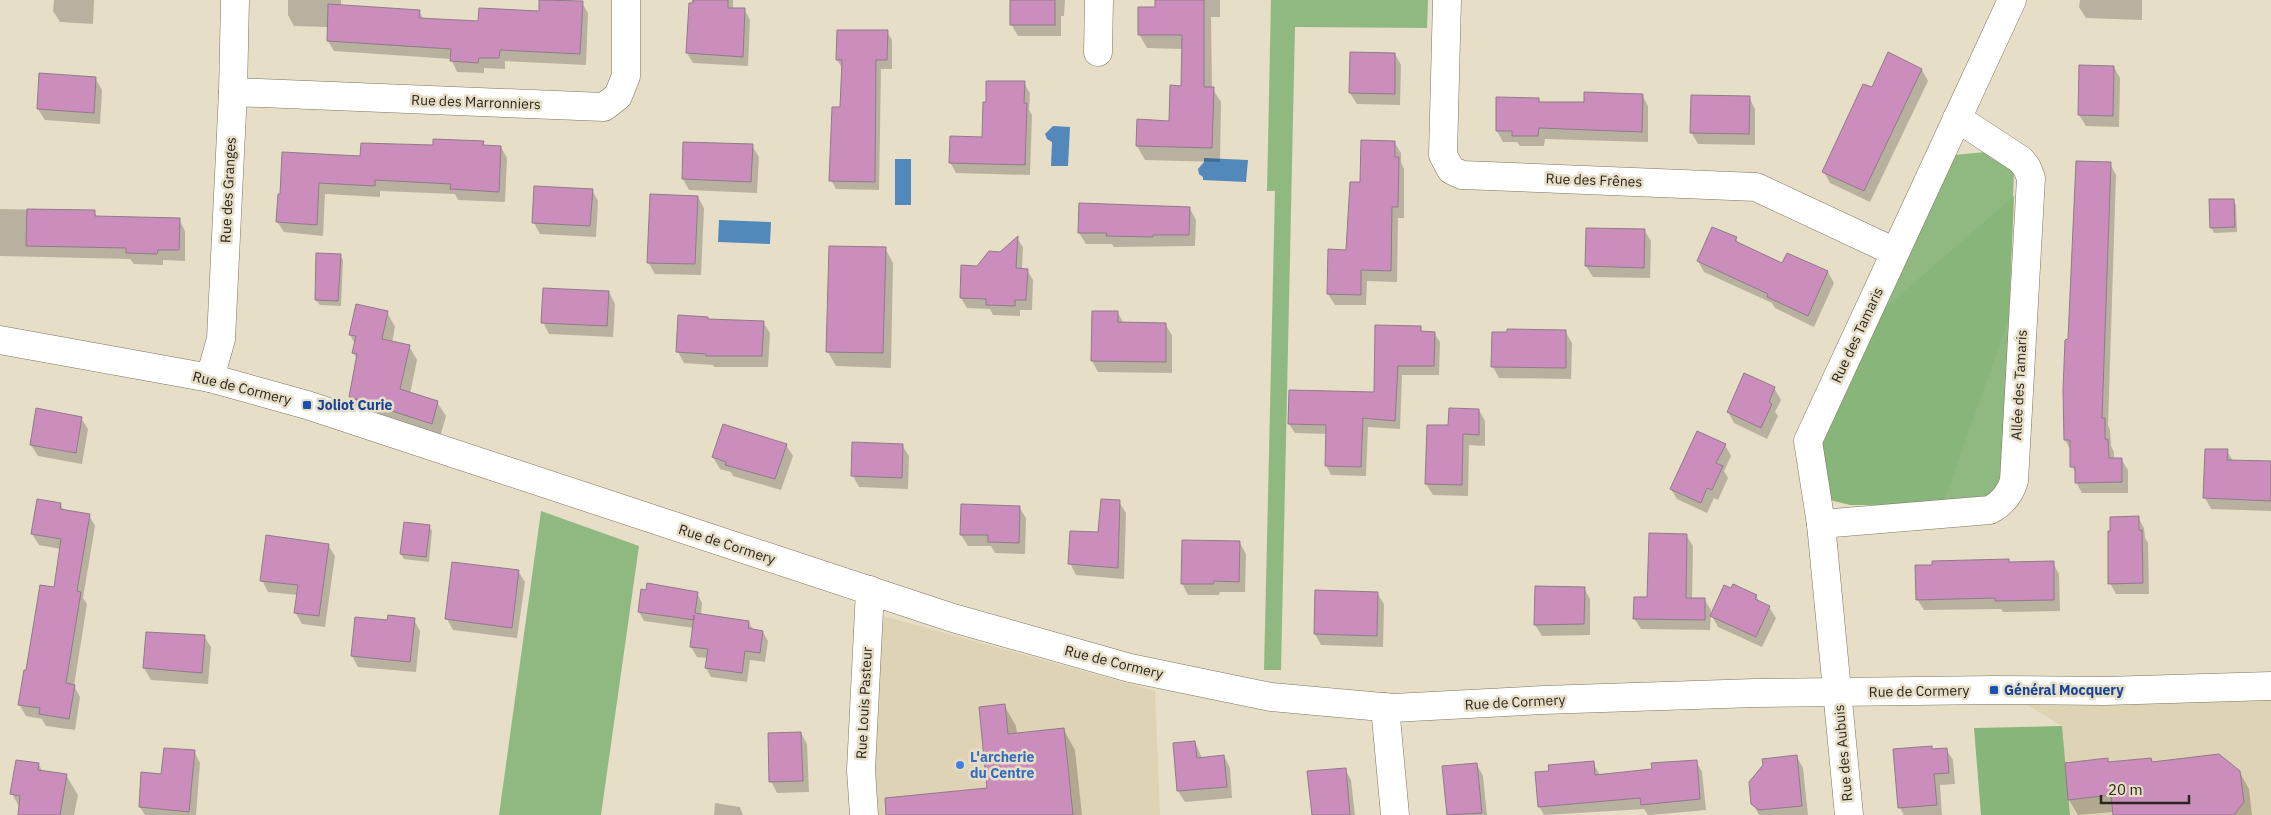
<svg xmlns="http://www.w3.org/2000/svg" width="2271" height="815" font-family="'IBM Plex Sans',sans-serif">
  <style>
    .built { fill: #dfd3b5 }
    .green { fill: #90b982 }
    .forest { fill: #88b579 }
    .water { fill: #5388bb }
    .shadow { fill: #0003 }
    .building { fill: #cb8dbb; stroke: #8f7b89 }
    .lines { fill: none; stroke-linecap: round; stroke-linejoin: round }
    .minor-casing { stroke: #7c745f; stroke-width: 29 }
    .secondary-casing { stroke: #7c745f; stroke-width: 29 }
    .minor { stroke: #fff; stroke-width: 28 }
    .secondary { stroke: #fff; stroke-width: 28 }
    .transit-dot { fill: #1a4fb4; stroke: #e7dec7; stroke-width: 2 }
    .shop-dot { fill: #3f7fe0; stroke: #e7dec7; stroke-width: 2 }
    .labels { text-anchor: middle; stroke-width: 5; stroke-linejoin: round; paint-order: stroke }
    .street-label { font-size: 14px; fill: #29261d; stroke: #e7dec7 }
    .transit-label { font-size: 14px; font-weight: bold; fill: #164399; stroke: #e7dec7; text-anchor: start }
    .shop-label { font-size: 14px; font-weight: bold; fill: #366cbe; stroke: #e7dec7; text-anchor: start }
  </style>
  <rect width="100%" height="100%" fill="#e7dec7"/>
  <!-- built -->
  <g class="built">
    <path d="M869,612L1155,691L1160,815H864Z"/>
    <path d="M2271,686V815H2070L2062,726L2002,690Z"/>
  </g>
  <!-- green -->
  <g class="green">
    <path d="M1271,0H1428L1427,28L1295,27L1281,670H1264L1275,191H1267Z"/>
    <path d="M1985,152L2014,171L2003,481L1980,503L1850,505L1821,444L1954,155Z"/>
    <path d="M541,511L639,546L601,815H499Z"/>
  </g>
  <!-- forest -->
  <g class="forest">
    <path d="M2014,196L2009,318L1943,504L1850,505L1830,500L1821,444L1882,311Z"/>
    <path d="M2062,726L2070,815H1981L1974,728Z"/>
  </g>
  <!-- water -->
  <g class="water">
    <path d="M1053,126L1070,127L1068,166H1051L1052,142L1047,139L1045,134Z"/>
    <path d="M1204,158L1248,160L1246,182L1203,180V177L1199,174L1198,169L1204,162Z"/>
    <rect x="895" y="159" width="16" height="46"/>
    <path d="M719,220L771,222L770,244L718,242Z"/>
  </g>
  <!-- shadow -->
  <g class="shadow">
    <path d="M54,0H94L93,24L60,22L53,11Z"/>
    <path d="M288,0H341V6L419,11L424,20L479,22L540,12L582,3L588,13L586,65L505,61V69L484,68V73L457,72L451,59L334,51L328,41V27L294,26L288,15Z"/>
    <path d="M692,0H733V9L745,10L750,20L748,66L693,63L687,53Z"/>
    <path d="M1012,0H1065L1064,16H1061V36H1018L1011,24Z"/>
    <path d="M1157,0H1220V17H1211L1212,88L1221,102L1220,162L1145,160L1137,146L1170,122L1183,87V49L1147,48L1139,34L1157,8Z"/>
    <path d="M2080,0H2142V20L2086,18L2079,7Z"/>
    <path d="M887,32L892,40V69H881L879,190L836,189L831,180L841,109L843,69L837,60Z"/>
    <path d="M1395,54L1401,65L1400,105L1357,104L1350,93Z"/>
    <path d="M2114,67L2120,78L2119,127L2086,126L2079,115Z"/>
    <path d="M1922,70L1928,81L1870,202L1830,183L1824,172L1873,89Z"/>
    <path d="M95,78L102,90L100,124L45,120L38,109Z"/>
    <path d="M1024,83L1030,93L1029,110L1032,115L1030,175L956,173L950,162L983,138Z"/>
    <path d="M1642,95L1648,106V142L1545,139L1544,146H1520L1517,142H1503L1497,131L1538,99L1541,103H1585Z"/>
    <path d="M1749,97L1755,109V145L1698,144L1691,132Z"/>
    <path d="M1394,142L1401,153V162L1404,169V218H1398L1397,282L1367,281L1366,305H1335L1328,294L1347,251L1361,184Z"/>
    <path d="M483,143L485,146L501,147L507,158L505,202L458,200L455,194L380,191V197L325,194L323,236L284,232L277,221L279,195L361,157L434,147Z"/>
    <path d="M752,146L759,157L757,193L689,190L683,179Z"/>
    <path d="M2110,164L2116,175L2108,425L2110,430L2111,446L2114,452V459H2121L2128,470V493H2082L2076,482V474L2072,466L2071,451L2065,440L2069,341Z"/>
    <path d="M592,190L598,201L596,237L540,234L534,223Z"/>
    <path d="M698,197L704,208L701,275L655,274L648,262Z"/>
    <path d="M2233,200L2236,205L2237,232L2214,233L2211,227Z"/>
    <path d="M0,209L94,211L97,217L179,219L185,231V261L163,260V265L134,264L130,259L0,256Z"/>
    <path d="M1190,209L1196,220L1195,246L1114,247L1112,244H1086L1079,233Z"/>
    <path d="M1644,230L1651,241L1650,278L1593,277L1586,266Z"/>
    <path d="M1017,238L1023,247L1022,270H1027L1033,280L1032,310H1020V316L993,315L990,309L967,308L961,298L1000,253Z"/>
    <path d="M1736,238L1739,244L1783,265L1788,254L1828,272L1834,283L1814,327L1775,308L1772,303L1704,272L1698,261Z"/>
    <path d="M885,248L893,263L891,368L836,366L828,352Z"/>
    <path d="M340,255L343,260L341,306L320,305L316,300Z"/>
    <path d="M609,292L615,304L613,337L549,334L543,322Z"/>
    <path d="M387,312L395,327L392,343L409,346L417,360L410,394L437,402L446,416L440,437L358,411L350,397L357,360L353,352L355,344L350,335Z"/>
    <path d="M1118,313L1124,324H1165L1172,335V373L1098,372L1092,361Z"/>
    <path d="M707,318L709,320L763,322L770,333L768,367H714L713,365L684,363L678,352Z"/>
    <path d="M1420,327L1423,333H1434L1440,342L1439,375H1402L1400,429L1368,427L1366,476L1331,475L1326,465L1327,434L1295,433L1289,424L1375,394Z"/>
    <path d="M1565,331L1572,343L1571,379L1499,378L1493,367Z"/>
    <path d="M1774,388L1781,400L1775,412L1778,416L1767,439L1734,423L1728,412Z"/>
    <path d="M1479,410L1485,421V446L1469,445L1468,496L1433,495L1426,484L1428,426L1450,427Z"/>
    <path d="M81,418L88,429L82,464L38,456L31,445Z"/>
    <path d="M854,443L902,445L909,456L908,489L859,487L853,476Z"/>
    <path d="M786,445L793,456L781,490L733,476L731,472L720,469L713,457Z"/>
    <path d="M1725,445L1731,456L1724,471L1728,478L1718,500L1714,498L1707,513L1677,499L1671,489Z"/>
    <path d="M2227,451L2233,461L2271,462V511L2211,509L2205,498Z"/>
    <path d="M1119,502L1126,513L1124,579L1076,575L1070,563L1099,533Z"/>
    <path d="M60,504L64,511L89,515L95,526L83,598L87,604L74,686L80,697L75,730L46,726L42,719L26,716L19,704L27,672L55,589L61,549L39,545L32,534Z"/>
    <path d="M1019,507L1026,518L1025,554L995,553L991,546H968L961,535Z"/>
    <path d="M2138,517L2144,528L2145,538L2148,543L2149,594H2116L2110,583Z"/>
    <path d="M429,526L432,531L429,562L404,559L401,554Z"/>
    <path d="M1686,535L1693,546L1692,599H1704L1711,610L1710,630L1641,629L1634,618Z"/>
    <path d="M1240,543L1246,554L1245,592H1220L1219,595H1188L1182,583Z"/>
    <path d="M328,545L335,556L325,627L302,624L295,612L298,595L268,592L262,580Z"/>
    <path d="M2008,560L2010,563H2053L2059,574L2060,611L2003,612L2001,609L1924,610L1917,599Z"/>
    <path d="M518,571L525,582L517,638L453,630L447,619Z"/>
    <path d="M1734,586L1756,596L1760,603L1769,607L1776,618L1762,647L1718,627L1712,616Z"/>
    <path d="M1584,588L1590,599V635L1542,636L1535,625Z"/>
    <path d="M1316,592L1377,593L1384,604L1383,647L1321,645L1315,634Z"/>
    <path d="M697,593L702,603L701,615L749,622L753,630L763,632L768,641L765,662L750,660L747,682L711,677L706,668L707,658L697,657L691,647L694,628L644,621L639,612Z"/>
    <path d="M414,620L420,631L416,672L358,667L352,656L389,622Z"/>
    <path d="M147,633L204,636L211,647L208,684L151,680L144,668Z"/>
    <path d="M1004,705L1016,726L1017,734L1064,730L1075,750L1082,815H920L988,790Z"/>
    <path d="M801,733L807,744L809,792L777,793L771,781Z"/>
    <path d="M1195,742L1202,758L1224,756L1230,768L1232,798L1185,802L1178,791L1174,744Z"/>
    <path d="M1946,749L1953,760L1955,784L1940,785L1942,815H1904L1900,808L1895,751Z"/>
    <path d="M194,751L200,763L196,815H145L140,807L143,773L162,775Z"/>
    <path d="M1797,757L1803,768L1808,815H1759L1753,804Z"/>
    <path d="M2107,759L2110,764L2151,759L2153,763L2239,771L2249,789L2252,815H2114V812L2078,815L2069,800Z"/>
    <path d="M1696,761L1702,772L1706,810L1651,815H1648L1644,809L1544,815L1539,806L1593,763L1600,775L1653,770Z"/>
    <path d="M39,765L43,772L66,775L78,795L74,815H19L20,808L12,794Z"/>
    <path d="M1477,765L1483,776L1487,815H1448L1444,768Z"/>
    <path d="M1345,769L1351,780L1355,815H1313Z"/>
    <path d="M715,803L740,807L743,815H714Z"/>
  </g>
  <!-- building -->
  <g class="building">
    <path d="M539,0L583,1L580,54L500,50L499,58H479L478,63L450,61L451,49L327,41L328,4L420,10L419,18L478,21L479,8L539,11Z"/>
    <path d="M693,0H728V8H745L743,57L686,53L689,3H693Z"/>
    <rect x="1010" y="0" width="45" height="25"/>
    <path d="M1155,0H1204V87H1214L1212,148L1136,146L1137,119L1169,121L1170,85L1181,86L1182,35H1138V7H1155Z"/>
    <path d="M837,30H888L887,60H876L875,182L829,181L832,107H840L842,60H836Z"/>
    <path d="M1350,52L1395,53V94L1349,93Z"/>
    <path d="M1888,52L1922,69L1864,191L1822,172L1863,84L1872,87Z"/>
    <path d="M2079,65L2114,66L2113,116L2078,115Z"/>
    <path d="M39,73L96,77L94,113L37,109Z"/>
    <path d="M986,81H1025L1024,103H1027L1025,165L949,163L950,136L982,137L983,102H986Z"/>
    <path d="M1584,92L1643,94L1642,132L1539,128L1538,136H1512V131H1496V97L1539,98V102H1584Z"/>
    <path d="M1691,95L1750,96L1749,134L1690,133Z"/>
    <path d="M433,139L484,141L483,145L501,146L499,192L450,189L451,184L375,180V186L319,183L317,225L276,222L278,194H280L282,152L360,156L361,143L433,145Z"/>
    <path d="M1361,140L1395,141V157H1399L1398,207H1392L1391,271L1361,270V295L1327,294L1328,249L1346,250L1350,182H1360Z"/>
    <path d="M683,142L753,144L751,182L682,179Z"/>
    <path d="M2076,161L2111,162L2102,418H2105V439H2108L2109,458H2122V482L2075,483V467H2070V440H2064L2063,390L2065,340L2068,339Z"/>
    <path d="M534,186L593,189L590,226L532,223Z"/>
    <path d="M650,194L698,196L695,264L647,263Z"/>
    <path d="M2209,199H2234L2235,227L2210,228Z"/>
    <path d="M1079,203L1190,207L1189,235H1153V237L1106,236L1107,233H1078Z"/>
    <path d="M27,209L95,210V216L180,218L179,250H158L157,254L126,253V248L26,246Z"/>
    <path d="M1712,227L1737,237L1735,241L1782,263L1787,253L1828,271L1808,316L1767,297L1768,294L1697,261Z"/>
    <path d="M1586,228L1645,229L1644,268L1585,266Z"/>
    <path d="M1018,236L1016,268L1028,269L1026,300H1015V306L986,305V299L960,298L961,265L977,266L989,251L1000,252Z"/>
    <path d="M829,246L886,247L883,353L826,352Z"/>
    <path d="M316,253L341,254L338,301L315,300Z"/>
    <path d="M543,288L609,291L607,326L541,323Z"/>
    <path d="M356,304L388,311L382,339L410,345L400,389L438,401L432,424L349,397L357,354L352,353L356,336L349,335Z"/>
    <path d="M1092,311H1118V322L1166,323V362L1091,361Z"/>
    <path d="M678,315L708,317V319L764,321L762,356H706V354L676,352Z"/>
    <path d="M1375,325L1421,326V331L1435,332L1434,366H1398L1395,421L1363,418L1361,467L1325,466L1326,425L1288,424L1289,390L1374,392Z"/>
    <path d="M1507,329L1566,330V368L1491,367L1492,332H1507Z"/>
    <path d="M1744,373L1775,387L1769,402L1772,404L1761,428L1727,412Z"/>
    <path d="M36,408L82,417L76,453L30,445Z"/>
    <path d="M1449,408L1479,409V435L1463,434L1462,485L1425,484L1427,425H1448Z"/>
    <path d="M723,424L787,444L775,479L725,465L726,462L712,457Z"/>
    <path d="M1697,431L1726,444L1716,463L1723,466L1712,490L1707,488L1701,503L1670,489Z"/>
    <path d="M852,442L903,444L902,478L851,476Z"/>
    <path d="M2205,449H2228L2227,460L2271,461V501L2203,498Z"/>
    <path d="M37,499L61,503L60,509L90,514L77,591L81,592L66,683L75,685L69,719L39,714L40,708L18,705L24,670H26L40,585L54,587L61,539L31,534Z"/>
    <path d="M1101,499L1120,500L1118,568L1068,564L1070,531L1098,532Z"/>
    <path d="M961,504L1020,506L1019,543L988,542V535H960Z"/>
    <path d="M2139,516V530H2142L2143,583L2108,584V531H2110V517Z"/>
    <path d="M404,522L430,525L426,557L400,554Z"/>
    <path d="M1649,533L1687,534L1686,598H1705V620L1633,619L1634,597H1647Z"/>
    <path d="M266,535L329,544L319,616L294,613L298,585L260,581Z"/>
    <path d="M1182,540L1240,541L1239,582L1214,581L1213,584H1181Z"/>
    <path d="M2009,559V562L2054,561V600L1995,601V598L1916,600L1915,565H1932V561Z"/>
    <path d="M452,562L519,570L512,628L445,619Z"/>
    <path d="M647,583L698,592L695,613L749,621L748,628L763,631L760,653L745,651L742,673L705,668L708,649L690,647L694,615V620L638,612L641,589L646,590Z"/>
    <path d="M1733,584L1757,595L1755,599L1770,606L1756,637L1710,616L1724,585L1731,588Z"/>
    <path d="M1535,586L1585,587L1584,624L1534,625Z"/>
    <path d="M1315,590L1378,592L1377,636L1314,634Z"/>
    <path d="M388,615L415,618L410,662L351,656L355,617L387,620Z"/>
    <path d="M146,632L205,635L202,673L143,668Z"/>
    <path d="M1005,704L1008,734L1064,728L1073,815H886L885,798L987,788L979,707Z"/>
    <path d="M801,732L803,781L769,782L768,733Z"/>
    <path d="M1195,741L1197,758L1224,755L1227,787L1177,791L1173,743Z"/>
    <path d="M1932,746V749L1947,748L1949,773L1934,774L1937,805L1898,808L1893,749Z"/>
    <path d="M164,748L195,750L189,812L139,807L141,772L161,774Z"/>
    <path d="M2219,754L2240,771L2244,802L2234,815H2113L2111,795L2068,800L2065,763L2108,758V762L2151,758L2152,762Z"/>
    <path d="M1797,755L1802,806L1759,810L1751,804L1749,782L1763,765L1762,759Z"/>
    <path d="M16,760L39,763L38,770L67,774L60,815H18L20,796L10,794Z"/>
    <path d="M1697,760L1700,799L1641,805L1640,798L1538,807L1535,772L1549,771L1548,765L1594,761L1595,775L1652,769L1651,763Z"/>
    <path d="M1477,763L1482,813L1447,815L1442,766Z"/>
    <path d="M1346,768L1350,815H1312L1307,771Z"/>
  </g>
  <g class="lines">
    <defs>
      <g id="minor">
        <path d="M1447,0L1443,155L1451,170L1462,175L1756,187L1895,252"/>
        <path d="M1098,52L1099,0"/>
        <path d="M233,92L604,107L618,96L626,76V0"/>
        <path d="M210,378L221,339L233,92L235,0"/>
        <path d="M1821,524L1990,510C2003,503 2010,494 2014,481L2031,178L2027,168L2021,160L1957,118"/>
        <path d="M1385,707L1395,815"/>
        <path d="M864,815L861,770L870,590"/>
        <path d="M1849,815L1821,524L1808,441L2012,0"/>
      </g>
      <path id="secondary" d="M0,340L210,378L307,405L953,618L1130,668L1271,697L1393,708L1543,700L1755,693L1994,690L2105,691L2271,686"/>
    </defs>
    <!-- minor casing -->
    <use href="#minor" class="minor-casing"/>
    <!-- secondary casing -->
    <use href="#secondary" class="secondary-casing"/>
    <!-- minor -->
    <use href="#minor" class="minor"/>
    <!-- secondary -->
    <use href="#secondary" class="secondary"/>
  </g>
  <!-- markers -->
  <g class="transit-dot">
    <rect x="302" y="400" width="10" height="10" rx="2.5"/>
    <rect x="1989" y="685" width="10" height="10" rx="2.5"/>
  </g>
  <circle class="shop-dot" cx="960" cy="765" r="5"/>
  <g class="labels">
    <!-- street labels -->
    <g class="street-label">
      <text transform="translate(476 102) rotate(2)" y="5">Rue des Marronniers</text>
      <text transform="translate(1594 180) rotate(2)" y="5">Rue des Frênes</text>
      <text transform="translate(228 190) rotate(-87)" y="5">Rue des Granges</text>
      <text transform="translate(1857 335) rotate(-65)" y="5">Rue des Tamaris</text>
      <text transform="translate(2019 385) rotate(-87)" y="5">Allée des Tamaris</text>
      <text transform="translate(242 388) rotate(14)" y="5">Rue de Cormery</text>
      <text transform="translate(727 544) rotate(18)" y="5">Rue de Cormery</text>
      <text transform="translate(1114 662) rotate(14)" y="5">Rue de Cormery</text>
      <text transform="translate(1919 691) rotate(-1)" y="5">Rue de Cormery</text>
      <text transform="translate(1515 702) rotate(-3)" y="5">Rue de Cormery</text>
      <text transform="translate(864 703) rotate(-87)" y="5">Rue Louis Pasteur</text>
      <text transform="translate(1843 753) rotate(-95)" y="5">Rue des Aubuis</text>
    </g>
    <!-- transit labels -->
    <g class="transit-label">
      <text x="317" y="410">Joliot Curie</text>
      <text x="2004" y="695">Général Mocquery</text>
    </g>
    <!-- shop labels -->
    <g class="shop-label">
      <text x="970" y="762">L'archerie<tspan x="970" dy="16">du Centre</tspan></text>
    </g>
  </g>
  <!-- scale -->
  <path d="M2101 795v8h88v-8" fill="none" stroke="#29261d" stroke-width="2.5"/>
  <text x="2108" y="795" font-size="15" fill="#29261d" stroke="#e7dec7" stroke-width="4" paint-order="stroke">20 m</text>
</svg>
